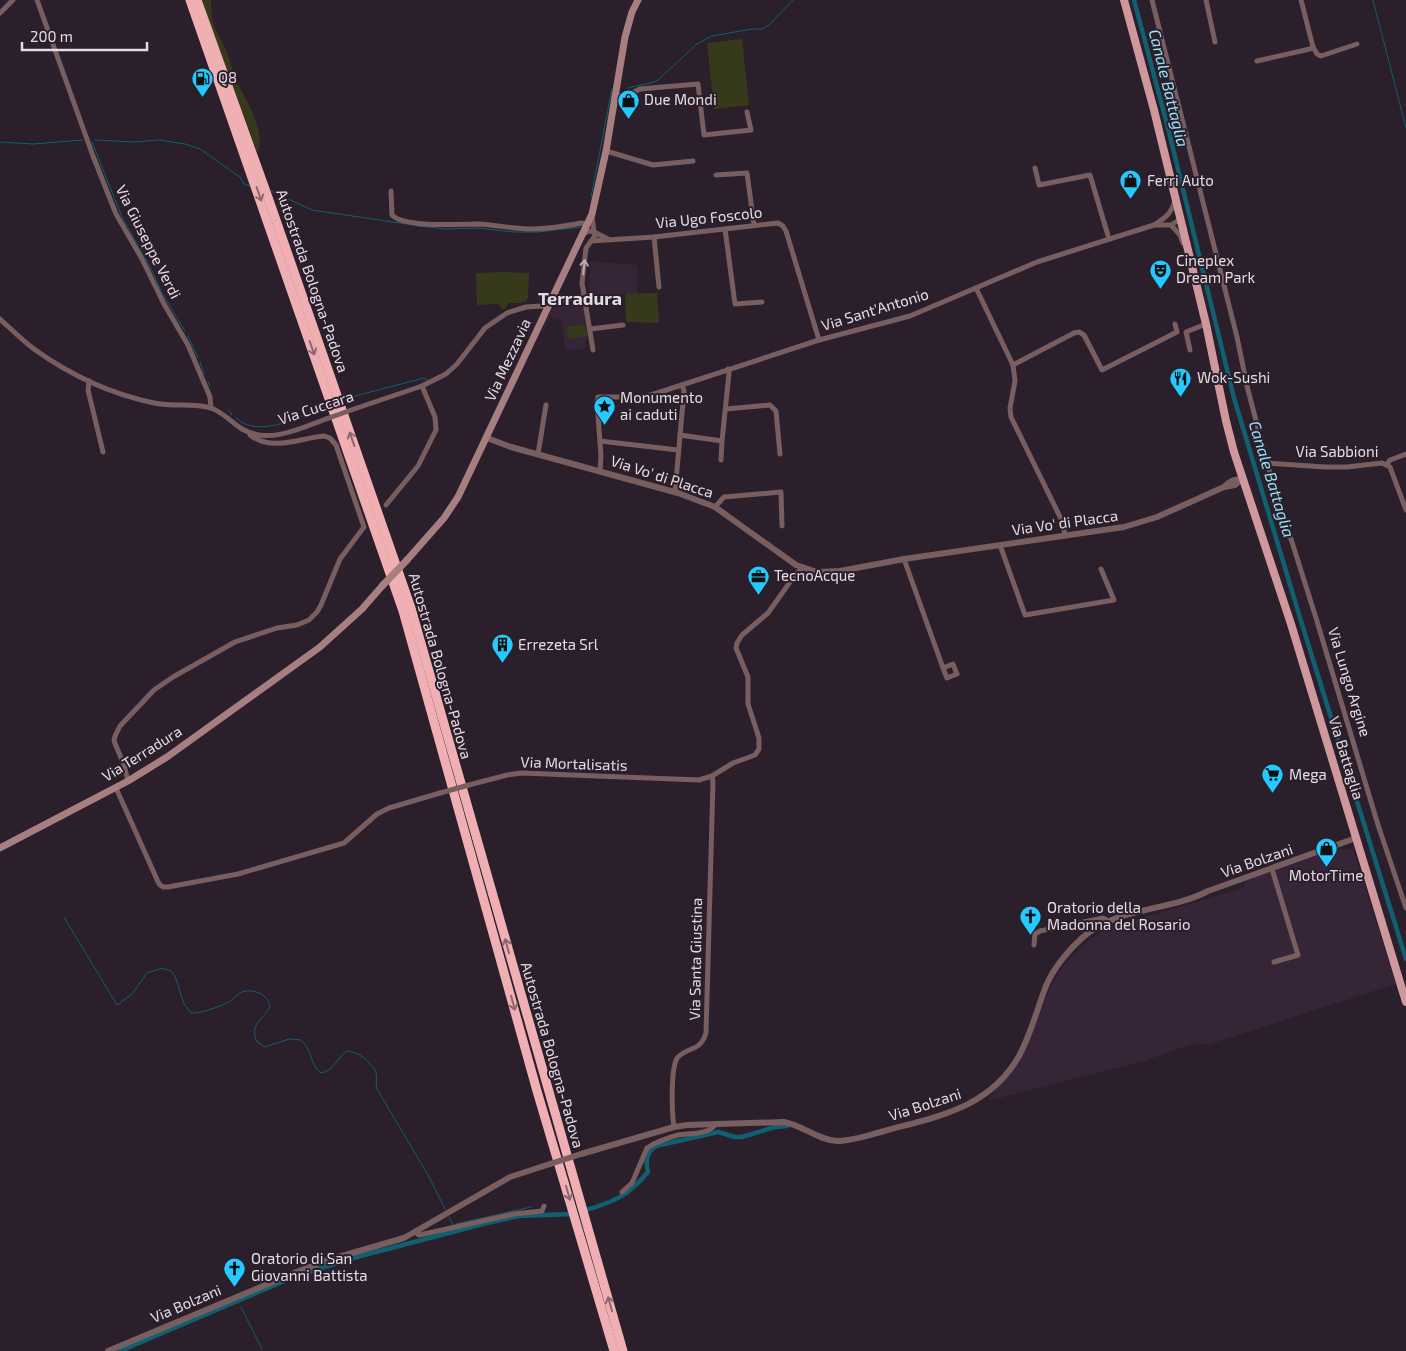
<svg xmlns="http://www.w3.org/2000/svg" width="1406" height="1351" font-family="'Exo 2',sans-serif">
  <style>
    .built { fill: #352536 }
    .green { fill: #363a1a }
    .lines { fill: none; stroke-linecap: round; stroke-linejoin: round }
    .stream { stroke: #0f6172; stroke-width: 1 }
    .canal { stroke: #0f6172; stroke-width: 4.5 }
    .minor { stroke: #785e5f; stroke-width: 5 }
    .tertiary { stroke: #785e5f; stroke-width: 6 }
    .secondary { stroke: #a87f81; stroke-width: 7 }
    .primary { stroke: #ce989c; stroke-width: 8 }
    .motorway { stroke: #f0afb3; stroke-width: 9 }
    .minor-bridge { stroke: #785e5f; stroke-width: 5 }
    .tertiary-bridge { stroke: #785e5f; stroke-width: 6 }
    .secondary-bridge { stroke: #a87f81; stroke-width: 7 }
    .oneway { stroke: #8d676f }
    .oneway2 { stroke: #b9aaaf }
    .labels { text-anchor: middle; stroke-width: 4; stroke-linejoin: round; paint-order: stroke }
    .poi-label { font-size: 15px; fill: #e4dce4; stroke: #2a1f2b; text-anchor: start }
    .street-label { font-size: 15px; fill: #e4dce4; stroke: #2a1f2b }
    .water-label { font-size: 16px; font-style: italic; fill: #93e5fb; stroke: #2a1f2b }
    .quarter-label { font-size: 18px; font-weight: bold; fill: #e4dce4; stroke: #2a1f2b }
  </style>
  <rect width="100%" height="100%" fill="#2a1f2b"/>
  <!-- built -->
  <g class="built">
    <path d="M590,261L637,265V294H589Z"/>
    <path d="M582,298L589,336L585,341L586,348L565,351L562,320L550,317L543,332L542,330L554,304L560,302Z"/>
    <path d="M1336,849H1353L1396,984L1207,1045L1196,1043L1144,1061L992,1100L989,1099L1030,1038L1050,988L1064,964L1090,939L1111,927L1244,888L1245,881Z"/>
  </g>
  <!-- green -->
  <g class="green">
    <path d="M201,0H211C212,8 211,16 213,23C216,32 221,39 225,48C230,59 233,72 238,84C248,104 265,130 258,153Z"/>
    <path d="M742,39L749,105L714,109L707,43Z"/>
    <path d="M503,272L529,273L528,298H527V301L522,302V303H509L504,310L498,304L477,305L476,273Z"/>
    <path d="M657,293L659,323L626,322L625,294Z"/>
    <path d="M585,324L587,336L568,339L567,327Z"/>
  </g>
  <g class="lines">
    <!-- stream -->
    <g class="stream">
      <path d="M1373,0L1406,128"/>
      <path d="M628,88C638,85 649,85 658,80L697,44L712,36L752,29H762L769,25L793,0"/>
      <path d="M95,140L134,142L159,140L185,144L200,149L240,177L244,184L250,186"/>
      <path d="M0,142L33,144L83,140"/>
      <path d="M92,142L122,217L151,269L163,295L185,331"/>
      <path d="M271,191L312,210L406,224"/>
      <path d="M591,197L612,89"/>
      <path d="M418,226L446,229L477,228L514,232H538L581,227"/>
      <path d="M188,336L198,358"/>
      <path d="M200,362L204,374"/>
      <path d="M208,382L210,386"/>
      <path d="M344,399L424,378L427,380"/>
      <path d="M229,410L232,415"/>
      <path d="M236,418C259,440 303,415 327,406"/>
      <path d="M64,917L117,1005L132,994L147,973L162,968L171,971L175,976L184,1004L191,1013C200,1014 221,1006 229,1002C234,999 237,994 242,992C254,988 269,995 270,1007C263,1020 249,1024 257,1042L265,1047L289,1039L301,1040C312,1049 310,1065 321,1073C334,1071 337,1057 347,1051C359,1052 369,1061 375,1070C378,1076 375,1083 377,1089L428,1175L445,1209"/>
      <path d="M449,1217L453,1225"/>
      <path d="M456,1224L531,1207"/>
      <path d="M238,1301L239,1303"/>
      <path d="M241,1307L262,1349"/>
    </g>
    <!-- canal -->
    <g class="canal">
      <path d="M1134,0L1168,128L1234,398L1301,621L1406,959"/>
      <path d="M586,1210C614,1202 629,1195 648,1172C645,1161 646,1152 656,1146L718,1132L735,1137H742L775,1127L787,1126"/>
      <path d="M120,1351L282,1282L309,1272L357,1257L483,1224L519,1216L572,1214"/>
    </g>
    <!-- minor -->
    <g class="minor">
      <path d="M37,0L93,156L116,214L142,259L164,304L188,345L210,397L211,408"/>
      <path d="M1152,0L1237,337L1247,386L1267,463L1316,618L1378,825L1406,908"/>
      <path d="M1206,0L1215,42"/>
      <path d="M1301,0L1313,47L1317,54L1321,56L1357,44"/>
      <path d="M0,13L13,0"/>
      <path d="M1257,61L1310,49L1313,47"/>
      <path d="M615,94L624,97L640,89L698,84L704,135L751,130L747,112"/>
      <path d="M606,151L653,165L693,161"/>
      <path d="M1035,168L1039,185L1090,175L1109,239"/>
      <path d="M716,175L747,173L754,225"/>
      <path d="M391,191L392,215C404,228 460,224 478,224C496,225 514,229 532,229C548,229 565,226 581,223L588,224"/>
      <path d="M592,216L594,232L608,239"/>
      <path d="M1154,225H1171L1179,220"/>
      <path d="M1171,225L1180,235L1183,243"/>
      <path d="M725,229L735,304L762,302"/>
      <path d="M583,234L589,231L594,232L595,236L586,248L582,283L593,350"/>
      <path d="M654,237L659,287"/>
      <path d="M591,241L654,237L778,223L783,226L786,231L819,340"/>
      <path d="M976,288L1013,365L1015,381L1010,408L1011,417L1063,523L1065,536"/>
      <path d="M551,302L584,296"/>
      <path d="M0,319C11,329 22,340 34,349C70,375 111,394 154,403C173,407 193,403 211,408C223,412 232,423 242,429C269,445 301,428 326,419"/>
      <path d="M590,329L623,325"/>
      <path d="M1190,350L1186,332L1206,324"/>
      <path d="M1013,365L1074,333L1079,332L1084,335L1102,370L1177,332L1175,324"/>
      <path d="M89,381L88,390L103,452"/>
      <path d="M357,408L422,386L446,374L457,364L485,328L507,313L526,307L541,306L548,307"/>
      <path d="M726,409L770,405L776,411L780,454"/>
      <path d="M680,435L722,441L729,373L728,369"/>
      <path d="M600,441L678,450"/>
      <path d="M538,454L546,405"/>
      <path d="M721,460L722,441"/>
      <path d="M1267,463L1325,467H1347L1382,463L1390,467L1406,510"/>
      <path d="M1387,464L1390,460L1406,454"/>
      <path d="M600,471L601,456L597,401L598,397H637L651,395L819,340L910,316L1037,262L1154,225C1165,218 1171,214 1175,201"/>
      <path d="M675,492L684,391L682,385"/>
      <path d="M386,505L418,466L436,430L435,417L422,386"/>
      <path d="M715,507L724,497L781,492L782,526"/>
      <path d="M1000,545L1025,615L1114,600L1101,569"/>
      <path d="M904,559L943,668L947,678L957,674L953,664L943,668"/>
      <path d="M128,781L124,765L114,741L115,736L120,726L154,690L173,677L235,642L277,628L297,625L309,620L317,612L321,605L340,559L364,527L336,445L330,438L324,436C300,438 272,452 250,435V433"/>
      <path d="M469,785L507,775L521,773L699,780L712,776L733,763L755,755L759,749V738L748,704V677L736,648L737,643L742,635L768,613L795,575L802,568"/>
      <path d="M116,788L159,884L163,887H168L238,874L344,843L377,814L389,808L440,793"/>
      <path d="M1272,869L1298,955L1274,962"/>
      <path d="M1034,945L1035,934L1040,931L1103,918L1108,921"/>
      <path d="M674,1127C672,1114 670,1066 678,1057C690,1046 700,1052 706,1033L713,782L712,776"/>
      <path d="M622,1192L632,1183L647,1148C656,1142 667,1138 678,1135C690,1133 708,1135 716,1124"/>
      <path d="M415,1232L419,1235L424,1234L514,1214L542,1211L544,1206"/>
    </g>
    <!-- tertiary -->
    <g class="tertiary">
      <path d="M487,438L511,447L678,493L715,507L796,565L817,572L840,571L904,559L1124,527L1157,517L1224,487L1235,485L1242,479"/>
      <path d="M1224,487C1230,481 1234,479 1242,479"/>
      <path d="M581,1154L674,1127L687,1125L784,1122C802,1125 818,1140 837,1141C854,1141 872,1134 888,1130C940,1116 990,1107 1019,1056C1031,1034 1037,1009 1046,986C1054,967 1068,951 1082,938C1118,906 1168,912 1208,891L1356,838"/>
      <path d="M108,1351L299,1271L328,1260L404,1238L510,1177L550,1164"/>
    </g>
    <!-- secondary -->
    <g class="secondary">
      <path d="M407,560L444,518L458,497L592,214L606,151L625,37L632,12L638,0"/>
      <path d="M0,848L128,781L167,757L320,647L362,609L383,585"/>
    </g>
    <!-- primary -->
    <path class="primary" d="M1124,0L1154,110L1206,324L1226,421L1234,452L1291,624L1406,1002"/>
    <!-- motorway -->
    <g class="motorway">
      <path d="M190,0L403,611L537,1091L614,1351"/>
      <path d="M197,0L269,200L411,608L623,1351"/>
    </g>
    <!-- minor-bridge -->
    <g class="minor-bridge">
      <path d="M326,419L357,408"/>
      <path d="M440,793L469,785"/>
    </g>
    <!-- tertiary-bridge -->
    <path class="tertiary-bridge" d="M550,1164L581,1154"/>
    <!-- secondary-bridge -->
    <path class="secondary-bridge" d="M383,585L407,560"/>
  </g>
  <!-- one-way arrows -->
  <defs><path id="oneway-shaft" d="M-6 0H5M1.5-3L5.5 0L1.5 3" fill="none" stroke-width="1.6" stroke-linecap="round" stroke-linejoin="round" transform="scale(1.25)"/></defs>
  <g class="oneway">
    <use href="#oneway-shaft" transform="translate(259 194) rotate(71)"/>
    <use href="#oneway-shaft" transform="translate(312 348) rotate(71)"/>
    <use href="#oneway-shaft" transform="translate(352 439) rotate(-109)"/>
    <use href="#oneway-shaft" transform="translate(507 946) rotate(-106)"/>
    <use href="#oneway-shaft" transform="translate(513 1003) rotate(75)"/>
    <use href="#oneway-shaft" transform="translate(568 1193) rotate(74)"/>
    <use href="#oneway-shaft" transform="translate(610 1304) rotate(-106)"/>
  </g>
  <use class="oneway2" href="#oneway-shaft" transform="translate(584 267) rotate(-84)"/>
  <!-- icons -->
  <defs>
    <symbol id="fuel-pin" viewBox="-11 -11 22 30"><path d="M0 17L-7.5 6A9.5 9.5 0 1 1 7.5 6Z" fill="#24c9fe" stroke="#2a1f2b"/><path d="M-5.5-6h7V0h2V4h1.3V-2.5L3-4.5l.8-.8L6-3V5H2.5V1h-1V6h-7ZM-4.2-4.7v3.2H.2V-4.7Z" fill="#111"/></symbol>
    <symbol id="shop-pin" viewBox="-11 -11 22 30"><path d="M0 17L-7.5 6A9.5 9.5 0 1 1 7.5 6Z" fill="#24c9fe" stroke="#2a1f2b"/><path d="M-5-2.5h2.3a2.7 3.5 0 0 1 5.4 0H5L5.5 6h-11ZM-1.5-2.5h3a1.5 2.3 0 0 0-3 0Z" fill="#111"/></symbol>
    <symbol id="theatre-pin" viewBox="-11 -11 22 30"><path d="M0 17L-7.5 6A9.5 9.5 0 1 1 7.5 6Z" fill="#24c9fe" stroke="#2a1f2b"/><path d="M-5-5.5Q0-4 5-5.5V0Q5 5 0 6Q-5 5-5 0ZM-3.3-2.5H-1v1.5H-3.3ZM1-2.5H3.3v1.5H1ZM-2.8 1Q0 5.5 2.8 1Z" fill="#111"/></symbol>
    <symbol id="restaurant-pin" viewBox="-11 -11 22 30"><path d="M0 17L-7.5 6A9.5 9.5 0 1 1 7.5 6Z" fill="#24c9fe" stroke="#2a1f2b"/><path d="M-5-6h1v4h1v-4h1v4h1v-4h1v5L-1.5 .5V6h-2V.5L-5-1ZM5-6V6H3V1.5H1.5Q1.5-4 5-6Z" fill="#111"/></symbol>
    <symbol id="sight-pin" viewBox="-11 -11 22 30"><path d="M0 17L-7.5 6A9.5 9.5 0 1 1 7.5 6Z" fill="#24c9fe" stroke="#2a1f2b"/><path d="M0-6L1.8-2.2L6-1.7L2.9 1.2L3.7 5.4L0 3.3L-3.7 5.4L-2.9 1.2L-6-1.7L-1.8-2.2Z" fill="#111"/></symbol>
    <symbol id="office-pin" viewBox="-11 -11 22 30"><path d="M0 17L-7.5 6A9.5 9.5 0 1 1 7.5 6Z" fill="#24c9fe" stroke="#2a1f2b"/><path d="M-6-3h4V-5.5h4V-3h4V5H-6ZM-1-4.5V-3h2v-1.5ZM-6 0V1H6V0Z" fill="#111"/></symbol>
    <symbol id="building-pin" viewBox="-11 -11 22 30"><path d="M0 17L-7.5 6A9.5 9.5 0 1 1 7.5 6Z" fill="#24c9fe" stroke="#2a1f2b"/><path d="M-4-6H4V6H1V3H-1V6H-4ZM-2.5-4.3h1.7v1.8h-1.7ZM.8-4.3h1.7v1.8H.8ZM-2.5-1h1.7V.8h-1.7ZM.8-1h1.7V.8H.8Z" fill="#111"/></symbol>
    <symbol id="supermarket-pin" viewBox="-11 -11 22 30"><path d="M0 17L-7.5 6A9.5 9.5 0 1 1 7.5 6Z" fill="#24c9fe" stroke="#2a1f2b"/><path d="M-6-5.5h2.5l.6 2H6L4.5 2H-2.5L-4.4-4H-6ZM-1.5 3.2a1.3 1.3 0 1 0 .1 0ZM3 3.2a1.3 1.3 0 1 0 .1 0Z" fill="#111"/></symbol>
    <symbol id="church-pin" viewBox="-11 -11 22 30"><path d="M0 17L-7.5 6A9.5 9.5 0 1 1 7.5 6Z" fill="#24c9fe" stroke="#2a1f2b"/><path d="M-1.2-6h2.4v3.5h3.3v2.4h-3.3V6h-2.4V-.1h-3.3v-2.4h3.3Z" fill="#111"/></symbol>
  </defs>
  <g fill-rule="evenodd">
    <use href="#fuel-pin" x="190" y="66" width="25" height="34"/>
    <use href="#shop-pin" x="616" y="88" width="25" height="34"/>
    <use href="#shop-pin" x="1118" y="168" width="25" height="34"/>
    <use href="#theatre-pin" x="1148" y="258" width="25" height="34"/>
    <use href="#restaurant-pin" x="1168" y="366" width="25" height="34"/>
    <use href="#sight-pin" x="592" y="394" width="25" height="34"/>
    <use href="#office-pin" x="746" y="564" width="25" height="34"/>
    <use href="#building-pin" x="490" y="632" width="25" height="34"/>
    <use href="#supermarket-pin" x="1260" y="762" width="25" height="34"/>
    <use href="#shop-pin" x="1314" y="836" width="25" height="34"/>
    <use href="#church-pin" x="1018" y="904" width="25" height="34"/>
    <use href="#church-pin" x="222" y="1256" width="25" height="34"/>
  </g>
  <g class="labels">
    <!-- poi labels -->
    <g class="poi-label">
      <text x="218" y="83">Q8</text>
      <text x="644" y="105">Due Mondi</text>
      <text x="1147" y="186">Ferri Auto</text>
      <text x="1176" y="266">Cineplex<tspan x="1176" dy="17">Dream Park</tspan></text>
      <text x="1197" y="383">Wok-Sushi</text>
      <text x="620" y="403">Monumento<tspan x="620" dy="17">ai caduti</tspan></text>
      <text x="774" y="581">TecnoAcque</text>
      <text x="518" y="650">Errezeta Srl</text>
      <text x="1289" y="780">Mega</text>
      <text x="1326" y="881" text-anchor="middle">MotorTime</text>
      <text x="1047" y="913">Oratorio della<tspan x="1047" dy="17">Madonna del Rosario</tspan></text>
      <text x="251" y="1264">Oratorio di San<tspan x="251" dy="17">Giovanni Battista</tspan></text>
    </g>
    <!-- street labels -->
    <g class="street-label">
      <text transform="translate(709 218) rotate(-6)" y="5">Via Ugo Foscolo</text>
      <text transform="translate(148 242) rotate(63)" y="5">Via Giuseppe Verdi</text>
      <text transform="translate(312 281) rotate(71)" y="5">Autostrada Bologna-Padova</text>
      <text transform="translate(875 310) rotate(-17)" y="5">Via Sant'Antonio</text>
      <text transform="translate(508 360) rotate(-65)" y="5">Via Mezzavia</text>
      <text transform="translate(316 408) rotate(-18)" y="5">Via Cuccara</text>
      <text x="1337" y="457">Via Sabbioni</text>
      <text transform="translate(662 477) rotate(18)" y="5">Via Vo' di Placca</text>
      <text transform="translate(1065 523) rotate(-8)" y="5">Via Vo' di Placca</text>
      <text transform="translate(440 666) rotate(74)" y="5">Autostrada Bologna-Padova</text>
      <text transform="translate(1349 682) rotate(73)" y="5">Via Lungo Argine</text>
      <text transform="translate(142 754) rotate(-32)" y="5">Via Terradura</text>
      <text transform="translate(1346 758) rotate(73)" y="5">Via Battaglia</text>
      <text transform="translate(574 764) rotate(2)" y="5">Via Mortalisatis</text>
      <text transform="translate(1257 861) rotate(-19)" y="5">Via Bolzani</text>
      <text transform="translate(696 959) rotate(-89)" y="5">Via Santa Giustina</text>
      <text transform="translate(552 1055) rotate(74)" y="5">Autostrada Bologna-Padova</text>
      <text transform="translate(925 1105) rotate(-18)" y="5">Via Bolzani</text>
      <text transform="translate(186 1304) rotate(-23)" y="5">Via Bolzani</text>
    </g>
    <!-- water labels -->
    <g class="water-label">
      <text transform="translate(1169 88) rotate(76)" y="6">Canale Battaglia</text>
      <text transform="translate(1272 479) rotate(73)" y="6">Canale Battaglia</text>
    </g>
    <!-- quarter labels -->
    <g class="quarter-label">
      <text x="580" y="305">Terradura</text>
    </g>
  </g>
  <!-- scale -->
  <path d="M22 42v8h125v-8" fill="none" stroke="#e4dce4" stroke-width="2.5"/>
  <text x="30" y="42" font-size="15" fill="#e4dce4" stroke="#2a1f2b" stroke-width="4" paint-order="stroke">200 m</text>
</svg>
